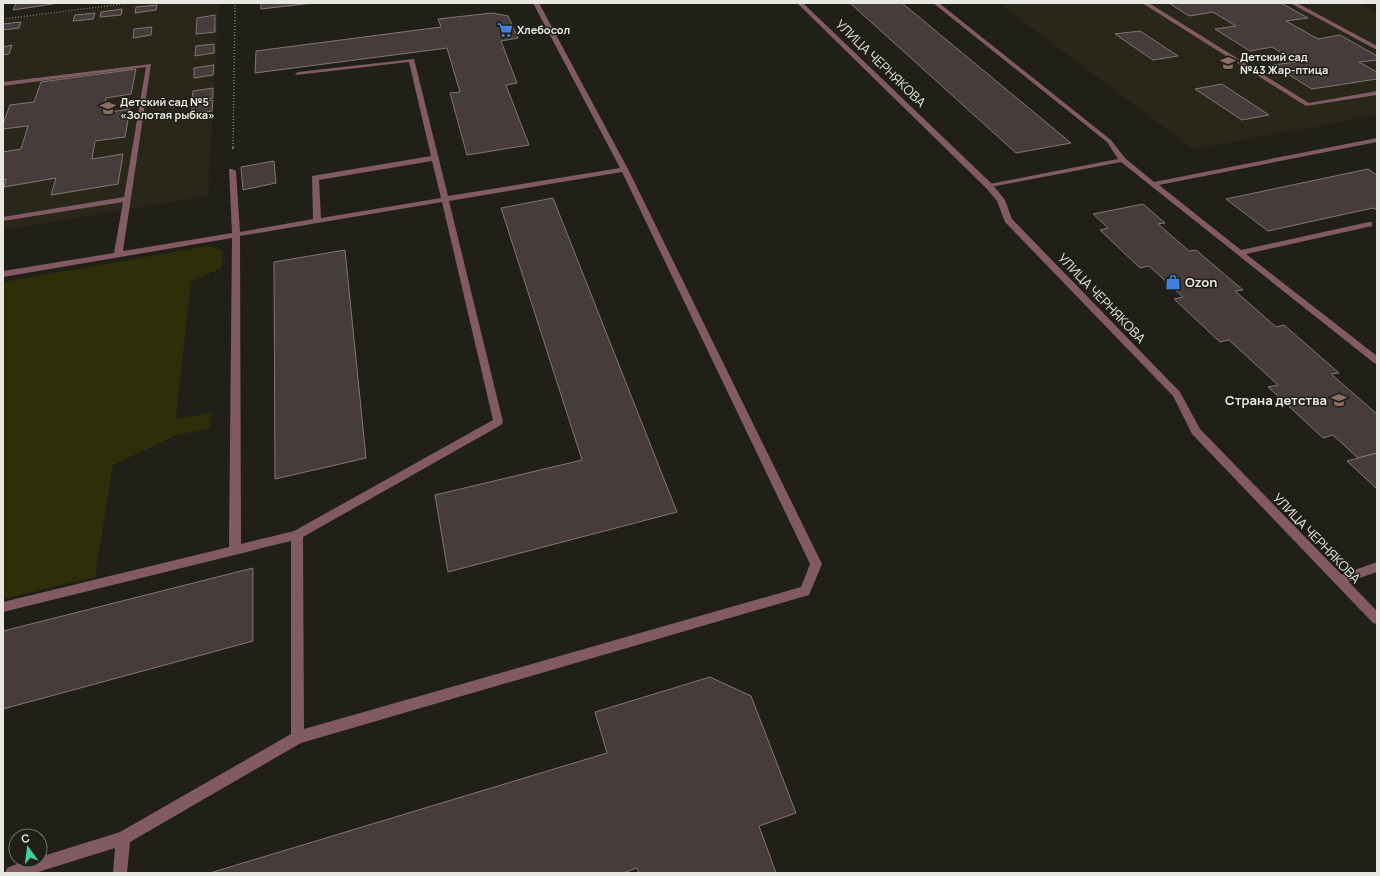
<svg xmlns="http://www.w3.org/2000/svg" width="1380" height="876" font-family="Manrope,sans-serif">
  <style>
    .built { fill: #29271a }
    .green { fill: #2c2f08 }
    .building { fill: #453c3b; stroke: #807775 }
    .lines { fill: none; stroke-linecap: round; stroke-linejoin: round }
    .path-far1 { stroke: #82817b; stroke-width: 1.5; stroke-dasharray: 1 2; stroke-linecap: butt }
    .path { stroke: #82817b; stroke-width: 2; stroke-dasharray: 1.5 2.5; stroke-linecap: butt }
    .service { fill: #815a64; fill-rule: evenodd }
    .minor { fill: #815a64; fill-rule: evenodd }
    .labels { text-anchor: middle; stroke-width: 3; stroke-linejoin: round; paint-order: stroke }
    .far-poi-label { font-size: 11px; font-weight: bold; fill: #e8e8e3; stroke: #201f18; text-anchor: start }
    .street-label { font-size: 13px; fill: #e8e8e3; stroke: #201f18 }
    .poi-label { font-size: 13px; font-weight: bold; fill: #e8e8e3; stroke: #201f18; text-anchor: start }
  </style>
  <rect width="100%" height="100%" fill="#201f18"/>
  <!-- built -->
  <g class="built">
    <path d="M143,3H219L208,196L3,230V20Z"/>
    <path d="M1015,3H1360L1377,12V115L1193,149L1001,5Z"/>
  </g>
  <!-- green -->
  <path class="green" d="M208,246L222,250V268L191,281L176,419L211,413L210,428L177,435L113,465L95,577L3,599V282Z"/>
  <!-- building -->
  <g class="building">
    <path d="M16,3H59L13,10Z"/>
    <path d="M261,3H313L261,9Z"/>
    <path d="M850,3H902L1071,143L1016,153Z"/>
    <path d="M1169,3H1281L1308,18L1286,21L1318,39L1340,35L1377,56V60L1359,62L1377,72V79L1312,89L1273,65L1296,62L1272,47L1250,51L1215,29L1236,26L1213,12L1189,16Z"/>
    <path d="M157,5L156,10L135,13L136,7Z"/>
    <path d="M122,9L121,15L100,17L101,12Z"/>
    <path d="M95,13L93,19L73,21L75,15Z"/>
    <path d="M492,13L508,16L518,38L501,41L517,83L506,85L529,145L467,155L450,93L460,92L447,48L255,73L256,51L441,27L438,19Z"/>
    <path d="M215,15V32L196,34L197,18Z"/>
    <path d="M21,22L19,28L3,30V24Z"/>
    <path d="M152,27L151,35L133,38L134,29Z"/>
    <path d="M1140,31L1178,56L1153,60L1115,34Z"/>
    <path d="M214,44V53L195,56L196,46Z"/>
    <path d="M12,45L9,54L3,55V47Z"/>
    <path d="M214,65L213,75L194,78V68Z"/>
    <path d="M136,69L131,94L106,98L103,113L130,109L125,137L95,141L92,159L123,154L118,184L51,195L56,178L4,187L6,179L3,180V152L21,149L28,126L3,129V124L10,105L34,102L41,82Z"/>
    <path d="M1222,84L1269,115L1242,120L1195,89Z"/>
    <path d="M213,88V98L192,101L193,91Z"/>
    <path d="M213,100L212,111L192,115V103Z"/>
    <path d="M274,161L276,183L243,190L241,167Z"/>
    <path d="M1368,169L1377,175V210L1373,208L1268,231L1226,199Z"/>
    <path d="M553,198L677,512L448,572L435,495L582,460L501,208Z"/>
    <path d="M1143,204L1165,223L1158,224L1189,251L1196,250L1243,290L1235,291L1276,327L1284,325L1339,373L1331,374L1377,414V453L1358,458L1333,435L1323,438L1268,387L1278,385L1229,340L1220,342L1174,299L1183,297L1149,266L1140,268L1100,230L1108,228L1093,214Z"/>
    <path d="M345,250L366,458L275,479L274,262Z"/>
    <path d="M1377,453V489L1347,461Z"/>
    <path d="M253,568V641L3,709V631Z"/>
    <path d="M710,677L751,696L796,813L759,826L776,873H639L637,868L623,873H210L607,753L595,712Z"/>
  </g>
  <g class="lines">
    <!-- path-far1 -->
    <g class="path-far1">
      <path d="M3,19L131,3"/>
      <path d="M233,147L235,3"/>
    </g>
    <!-- path -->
    <path class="path" d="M233,149V146"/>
    <!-- service -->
    <g class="service">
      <path d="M533,3H539L628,169L822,564L809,595L301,743L130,842L127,873H113L115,848L35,873H5L7,868C18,863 28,860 40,860V857L120,832L291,734V541L3,612V602L229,547L232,238L3,277V271L114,253L123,202L3,221V217L124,197L146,67L3,86V82L151,64L123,251L232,233L229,169H232L236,171L240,232L313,219L312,176L431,156L409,62L296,75L295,74L298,72L414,59L448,196L620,168ZM432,161L441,198L321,218L319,180ZM622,172L810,564L801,587L304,729L303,537L501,425L503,422L449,201ZM442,202L493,420L294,531L241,544L240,236Z"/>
      <path d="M933,3H939L1111,140L1125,158L1154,182L1377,138V142L1159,185L1241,250L1369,222H1372V226L1246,254L1377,356V364L1374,363L1121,162L986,188V184H989L1118,159L1107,142Z"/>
      <path d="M1142,3H1149L1309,103L1377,91V95L1306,106Z"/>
      <path d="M1290,3H1297L1377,46V50Z"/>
      <path d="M1377,562V572L1339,585L1335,583L1333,580L1335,577Z"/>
    </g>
    <!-- minor -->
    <path class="minor" d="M797,3H803L992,184L1005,200L1012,219L1180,392L1200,429L1377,611V624L1373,623L1192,434L1173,396L1005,222L997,201L986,188Z"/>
  </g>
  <!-- icons -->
  <defs>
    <symbol id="supermarket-bare" viewBox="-9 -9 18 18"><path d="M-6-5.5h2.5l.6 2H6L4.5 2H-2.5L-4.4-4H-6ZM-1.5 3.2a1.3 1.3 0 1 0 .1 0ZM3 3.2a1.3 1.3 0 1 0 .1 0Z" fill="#3f7fe0" stroke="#201f18" stroke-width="2.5" paint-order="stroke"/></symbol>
    <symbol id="school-bare" viewBox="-9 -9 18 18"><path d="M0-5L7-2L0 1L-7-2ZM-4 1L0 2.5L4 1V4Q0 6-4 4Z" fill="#8d6e63" stroke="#201f18" stroke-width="2.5" paint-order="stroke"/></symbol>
    <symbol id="shop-bare" viewBox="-9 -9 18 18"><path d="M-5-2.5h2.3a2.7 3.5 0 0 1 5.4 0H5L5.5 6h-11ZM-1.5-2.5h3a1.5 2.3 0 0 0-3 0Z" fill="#3f7fe0" stroke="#201f18" stroke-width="2.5" paint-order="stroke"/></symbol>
  </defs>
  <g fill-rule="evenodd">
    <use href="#supermarket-bare" x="494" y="19" width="22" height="22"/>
    <use href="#school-bare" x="1217" y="52" width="22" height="22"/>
    <use href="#school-bare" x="97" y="97" width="22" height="22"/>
    <use href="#shop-bare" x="1162" y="271" width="22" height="22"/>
    <use href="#school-bare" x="1328" y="389" width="22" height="22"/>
  </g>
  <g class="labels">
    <!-- far-poi labels -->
    <g class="far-poi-label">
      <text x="517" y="34">Хлебосол</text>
      <text x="1240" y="61">Детский сад<tspan x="1240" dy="13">№43 Жар-птица</tspan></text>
      <text x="120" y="106">Детский сад №5<tspan x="120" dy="13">«Золотая рыбка»</tspan></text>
    </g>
    <!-- street labels -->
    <g class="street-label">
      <text transform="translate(881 63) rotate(44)" y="5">УЛИЦА ЧЕРНЯКОВА</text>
      <text transform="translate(1102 298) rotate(46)" y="5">УЛИЦА ЧЕРНЯКОВА</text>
      <text transform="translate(1317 538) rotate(46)" y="5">УЛИЦА ЧЕРНЯКОВА</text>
    </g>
    <!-- poi labels -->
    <g class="poi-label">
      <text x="1185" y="287">Ozon</text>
      <text x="1327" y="405" text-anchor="end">Страна детства</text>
    </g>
  </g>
  <!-- border -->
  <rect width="1380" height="876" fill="none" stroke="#e8e8e3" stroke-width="8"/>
  <!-- north arrow -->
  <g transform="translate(28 848) rotate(346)"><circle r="19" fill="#201f18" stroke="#706f69"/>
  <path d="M0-3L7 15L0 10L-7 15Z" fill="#3cd4a4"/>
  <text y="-6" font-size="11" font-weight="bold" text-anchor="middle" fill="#e8e8e3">С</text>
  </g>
</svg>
